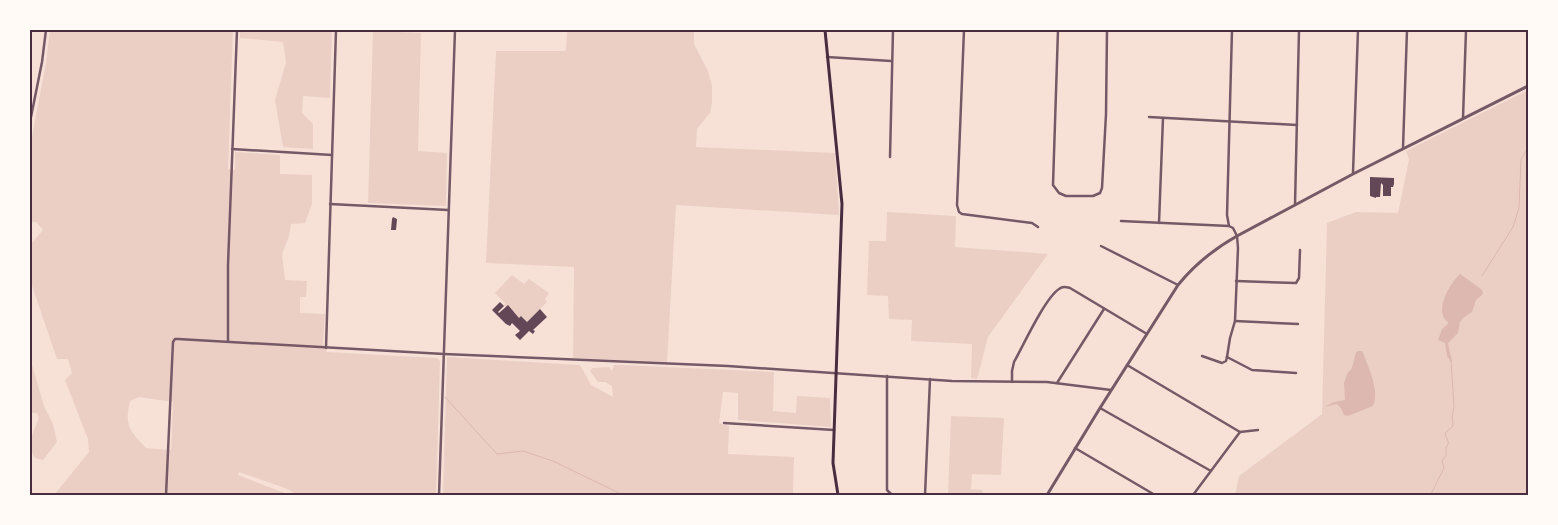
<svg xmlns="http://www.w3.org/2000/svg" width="1558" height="525" font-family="Lora,serif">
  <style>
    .green { fill: #ebcfc5; fill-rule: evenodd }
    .water { fill: #dcb8b0 }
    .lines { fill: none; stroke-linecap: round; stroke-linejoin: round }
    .stream { stroke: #dcb8b0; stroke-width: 1 }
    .building { fill: #644757 }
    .minor { stroke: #755966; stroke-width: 2.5 }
    .tertiary { stroke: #755966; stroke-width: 3 }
    .secondary { stroke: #4a2c40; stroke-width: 3 }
    .neatline { fill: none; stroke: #4a2c40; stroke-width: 2 }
  </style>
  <rect width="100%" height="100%" fill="#f7e1d7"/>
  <!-- green -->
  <g class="green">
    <path d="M50,30H233L228,169L235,170V152L280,155V174L312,175V204L305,223L291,224L289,236L282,254L285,280L307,281L306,297H300V313L325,314L323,344L327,352L437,358L440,361L436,495H298L285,488L239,472L238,475L290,495H54L89,452L88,439L65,380L72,373L68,359H57L30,280V245L43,230L36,222H30V147L46,63ZM139,397L173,402L171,450L146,448C130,431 124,426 130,401Z"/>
    <path d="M240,30H332L330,98L303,96L302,113L313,124V149L283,147L275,100L286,62L283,42L240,38Z"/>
    <path d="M567,30H699L694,31V44L708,71L712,86V103L710,113L697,129L696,147L835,153L839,215L676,205L667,362L573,358L574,267L486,263L496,51H566Z"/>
    <path d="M373,31L421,33L418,151L447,153L446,206L368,203Z"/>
    <path d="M1528,90V495H1235L1239,476L1322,414L1327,223L1356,212L1398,213L1409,160L1406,151Z"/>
    <path d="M887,212L955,216L956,217L955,247L1048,254L988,337L977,379L971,378L972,344L911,341L912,320L889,319L888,296L867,295L869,241H886Z"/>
    <path d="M512,275L524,284L529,279L549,293L545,299L547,302L527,322L521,316L519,318L508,305L506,307L504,306L505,303L495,293Z"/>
    <path d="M447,357L580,365L591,385L613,397L612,386L605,382H598L590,371L592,368L609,367L612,371L614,365H621L774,372L773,411L796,413L797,396L830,398L831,427L738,420V393L723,392L719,423L729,426L728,454L794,457L793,495H443Z"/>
    <path d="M30,364L32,365L44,406L53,424L57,442L43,460L35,458C27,444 33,432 39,418L37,413H30Z"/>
    <path d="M951,416L1004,418L1001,475L972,474L971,489L983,490L981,495H948Z"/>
  </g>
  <!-- water -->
  <g class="water">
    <path d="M1460,274L1481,289L1483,292L1482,295L1476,300L1472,312L1463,318L1460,322L1458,333L1448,343L1449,348L1452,361L1451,362L1447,356L1445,343L1438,340L1442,329L1448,324V322C1433,312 1450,283 1460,274Z"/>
    <path d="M1358,351H1362L1364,355C1369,369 1380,392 1373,406L1348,416L1344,415L1341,408L1337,404L1324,407L1334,402L1345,400L1344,383L1347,374L1352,368L1356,352Z"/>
  </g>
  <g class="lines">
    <!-- stream -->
    <g class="stream">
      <path d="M1528,135V144"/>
      <path d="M1482,276L1513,227L1519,208L1521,159L1528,148"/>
      <path d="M445,397L497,454L523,451L553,461L623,495"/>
      <path d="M1431,494L1444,468L1442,461L1446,455V448C1451,441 1446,440 1445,433L1452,427L1453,424L1452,418L1454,407L1451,360"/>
    </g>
  </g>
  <!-- building -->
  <g class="building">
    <path d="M1370,177L1394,178V184L1393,187H1391V196H1383V185L1381,183L1380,197H1376V198L1370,196Z"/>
    <path d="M393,217L397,219L396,230H391L392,219Z"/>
    <path d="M500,302L504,306L498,312L499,313L508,305L519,318L521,316L527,322L540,309L547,317L533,330L535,331L533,334L529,331L520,340L515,335L520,331L512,323L510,326L506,324L492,310Z"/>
  </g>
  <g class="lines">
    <!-- minor -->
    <g class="minor">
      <path d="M964,30L957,205L959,212L962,214L1032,223L1038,227"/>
      <path d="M1058,30L1053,185L1059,193L1066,196H1093L1100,193L1102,188L1106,114L1107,30"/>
      <path d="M827,57L891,61"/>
      <path d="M1149,117L1297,125"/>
      <path d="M1463,118L1466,30"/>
      <path d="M30,122L42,62L46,30"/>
      <path d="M1403,148L1407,30"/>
      <path d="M232,149L332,155"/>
      <path d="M890,157L893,30"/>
      <path d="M1353,173L1358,30"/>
      <path d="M330,204L448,210"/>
      <path d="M1295,205L1299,30"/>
      <path d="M1121,221L1229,226"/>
      <path d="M1159,223L1163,118"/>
      <path d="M1101,246L1178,285"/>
      <path d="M1236,281L1296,283L1299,278L1300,250"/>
      <path d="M1235,321L1298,324"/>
      <path d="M228,341V265L237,30"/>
      <path d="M326,348L336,30"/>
      <path d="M1202,356L1222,363L1226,361L1227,357"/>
      <path d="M1227,357L1230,338L1235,321L1238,248L1237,236L1233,228L1229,226L1227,215L1232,30"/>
      <path d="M1227,357L1252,370L1296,373"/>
      <path d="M1127,365L1240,432L1258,430"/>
      <path d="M887,376V490L891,494L905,495"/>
      <path d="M1012,382V371L1014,362C1023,346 1045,298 1059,289C1063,286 1066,287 1070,288L1147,334"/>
      <path d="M1057,383L1104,309"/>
      <path d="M1100,408L1211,471"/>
      <path d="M724,423L834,430"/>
      <path d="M1075,448L1155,495"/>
      <path d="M166,495L173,342L175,339H178L444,354L728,366L952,381L1047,382L1111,390"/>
      <path d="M439,495L455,30"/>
      <path d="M925,495L930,379"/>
      <path d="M1193,495L1240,432"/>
    </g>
    <!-- tertiary -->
    <path class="tertiary" d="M1047,495L1100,408L1178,285C1195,264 1214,249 1237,236L1353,174L1528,86"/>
    <!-- secondary -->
    <path class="secondary" d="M825,30L842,204L833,463L838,495"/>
  </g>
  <!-- border -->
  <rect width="1558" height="525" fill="none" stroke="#fffaf5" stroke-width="62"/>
  <rect x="31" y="31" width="1496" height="463" class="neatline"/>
</svg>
